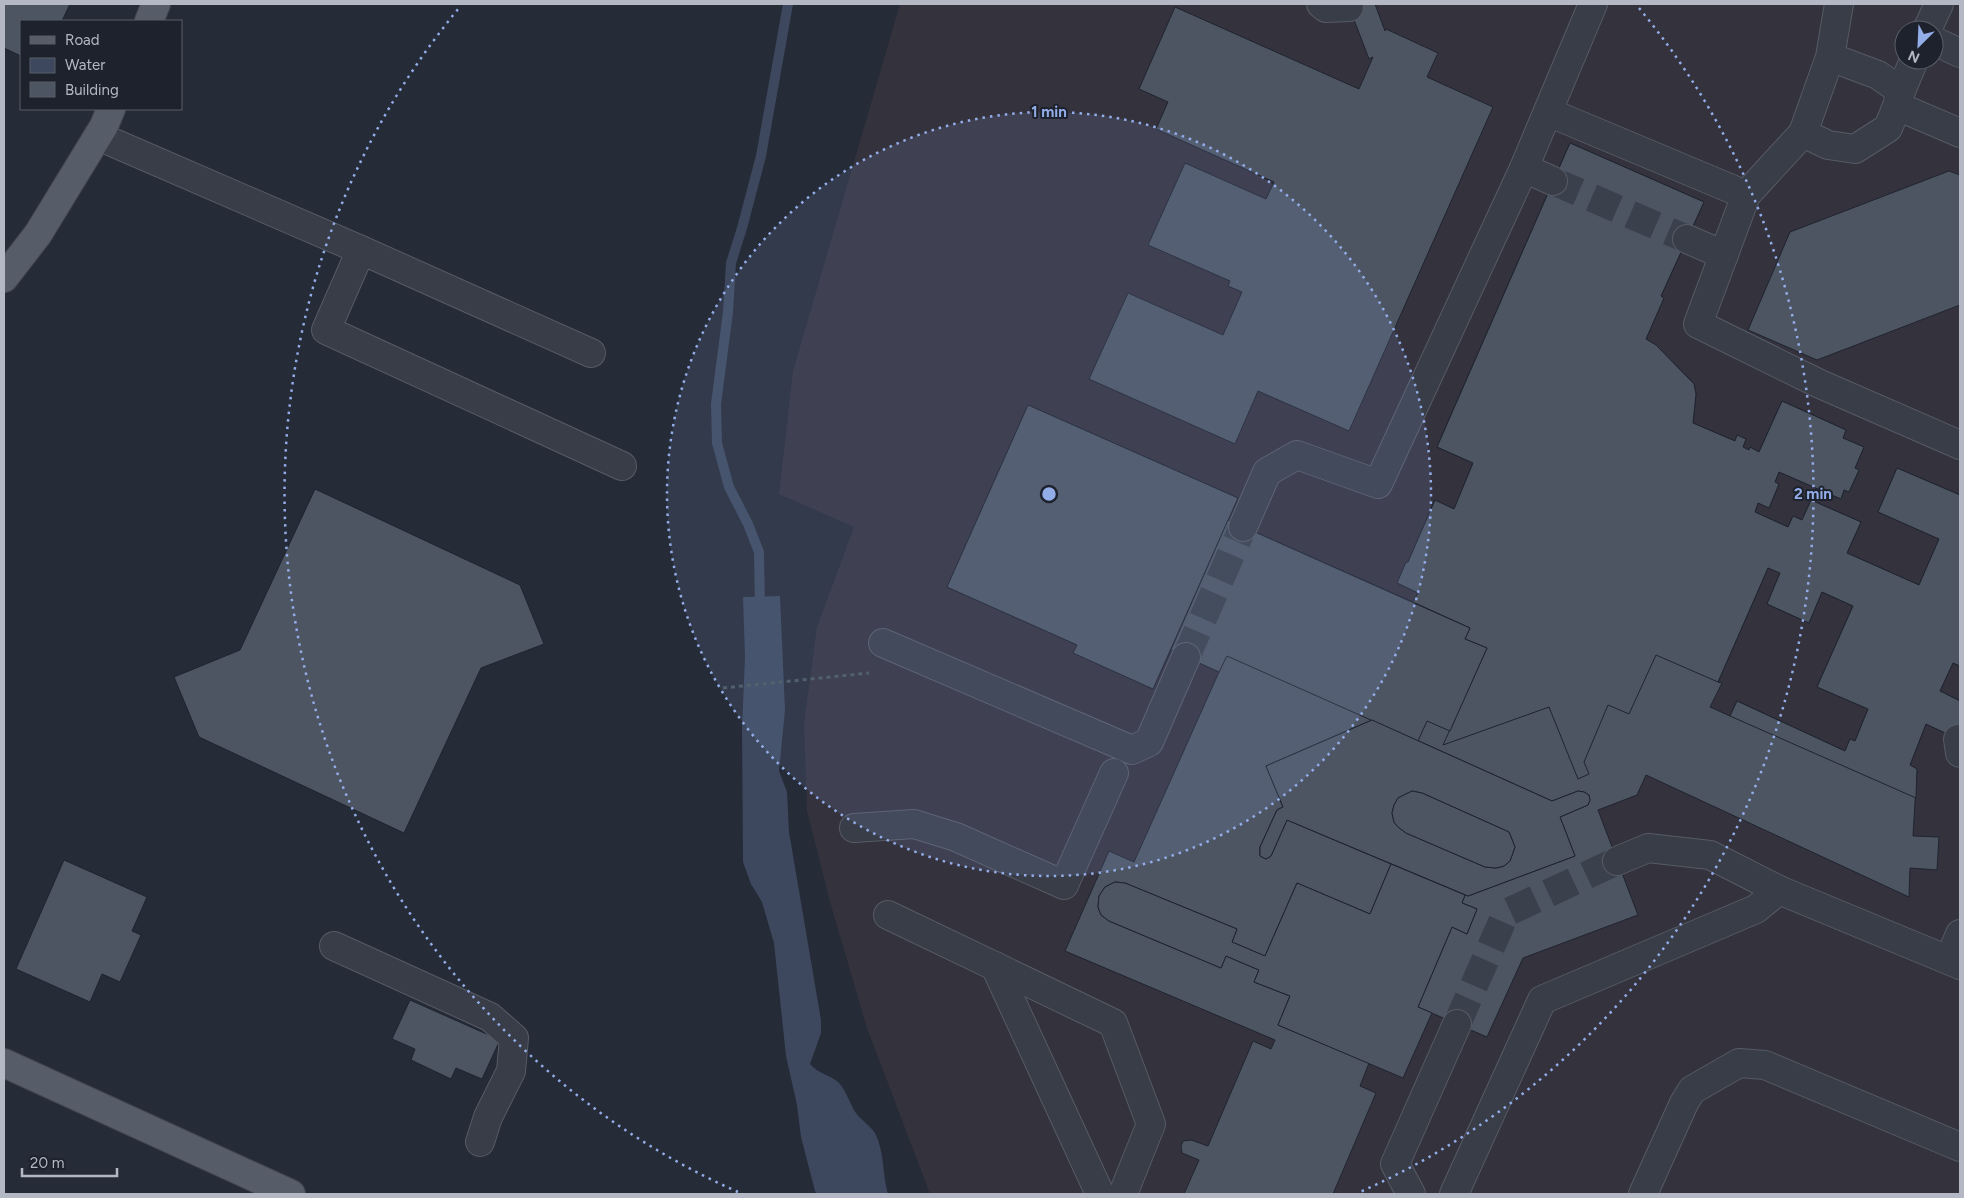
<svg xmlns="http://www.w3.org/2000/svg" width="1964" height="1198" font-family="Figtree,sans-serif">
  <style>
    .medical { fill: #34323d; fill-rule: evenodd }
    .water { fill: #3d485e }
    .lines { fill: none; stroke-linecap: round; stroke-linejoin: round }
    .stream { stroke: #3d485e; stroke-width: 10 }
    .building { fill: #4d5563; stroke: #1f242f; fill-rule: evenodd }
    .minor-tunnel { stroke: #3a404c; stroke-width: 28; stroke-dasharray: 28 14; stroke-linecap: butt }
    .minor-casing { stroke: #565b66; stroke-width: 30 }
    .major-casing { stroke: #414651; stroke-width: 30 }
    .path { stroke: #48565a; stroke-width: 3; stroke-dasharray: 4 4; stroke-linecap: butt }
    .minor { stroke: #383d48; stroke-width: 28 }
    .major { stroke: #565c68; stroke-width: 28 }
    .ring { fill: none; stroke: #93ade9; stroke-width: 2.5; stroke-dasharray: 2.5 5 }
    .centre { fill: #93ade9; stroke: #1d222d; stroke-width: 2.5 }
    .ring-label { font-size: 15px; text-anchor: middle; font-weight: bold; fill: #93ade9; stroke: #1d222d; stroke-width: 4; stroke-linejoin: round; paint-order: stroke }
  </style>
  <rect width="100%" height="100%" fill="#252b37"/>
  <!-- medical -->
  <path class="medical" d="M900,4H1960V1194H930L867,1028L830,902L807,811L804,724L817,627L854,527L779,494L793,371ZM1904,30H1934V60H1904Z"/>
  <!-- water -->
  <path class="water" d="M780,596L785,710L779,771L787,792L789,832L821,1020V1033L810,1064C818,1074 830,1074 839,1083C846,1091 849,1101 854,1110C859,1119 869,1124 875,1133C885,1153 882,1174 888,1194H817L815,1191L801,1137L797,1105L786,1056L774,943L762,902L751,884L743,862L742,729L745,657L743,597Z"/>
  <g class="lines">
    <!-- stream -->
    <path class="stream" d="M760,609L759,552L748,524L729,487L717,443L716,404L728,312L731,263L742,228L761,156L788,4"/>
  </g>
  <!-- building -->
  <g class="building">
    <path d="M4,4H70L62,21H21V56L4,48Z"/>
    <path d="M1348,4H1375L1385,31L1386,29L1438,53L1427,77L1493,107L1349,431L1258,391L1235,444L1089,379L1128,293L1223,335L1242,292L1228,286L1230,281L1148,245L1185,163L1266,199L1274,182L1156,129L1168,102L1139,89L1175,7L1359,89L1373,57L1369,59Z"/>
    <path d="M1570,143L1704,202L1661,296L1664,298L1646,339L1656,345L1694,384L1696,394L1693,423L1735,441L1737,435L1746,439L1743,447L1749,450L1750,447L1759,452L1782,401L1846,430L1843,438L1864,447L1855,468L1859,470L1849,492L1844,490L1841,499L1779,472L1775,482L1779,484L1769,508L1758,503L1755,512L1788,527L1793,516L1802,520L1811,500L1861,522L1847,553L1919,585L1939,539L1878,512L1897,468L1960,495V666L1953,663L1940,691L1960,701V740L1926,724L1910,765L1917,769L1913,836L1939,837L1937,870L1910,868L1909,897L1646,775L1637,795L1598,810L1638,915L1523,958L1487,1037L1418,1007L1452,927L1467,934L1477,909L1462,903L1465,895L1468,896L1575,856L1560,817L1588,805L1590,800L1589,795L1584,792L1578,791L1552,801L1372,720L1266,766L1283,807L1277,810L1260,847V856L1266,859L1271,856L1287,820L1391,864L1370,914L1297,883L1265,956L1232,942L1237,929L1125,883L1115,882L1105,887L1099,896L1098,907L1101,915L1109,921L1221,968L1226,956L1259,970L1254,982L1290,996L1278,1025L1369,1063L1360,1086L1376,1093L1333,1194H1184L1199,1160L1182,1153L1181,1146L1183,1141L1191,1140L1208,1146L1253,1041L1271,1049L1275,1040L1065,951L1109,851L1134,862L1219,672L1171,650L1153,689L1073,653L1077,645L947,587L1028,405L1238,498L1228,520L1413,602L1418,593L1397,583L1406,562H1408L1435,500L1454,509L1473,463L1437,447ZM1768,568L1780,573L1767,604L1809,623L1822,592L1853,606L1817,687L1868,709L1855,741L1850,739L1845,751L1737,701L1730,716L1710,707L1722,683L1718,682Z"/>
    <path d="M1570,143L1704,202L1661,296L1664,298L1646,339L1656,345L1694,384L1696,394L1693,423L1735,441L1737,435L1746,439L1743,447L1749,450L1750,447L1759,452L1782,401L1846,430L1843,438L1864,447L1855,468L1859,470L1849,492L1844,490L1841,499L1779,472L1775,482L1779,484L1769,508L1758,503L1755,512L1788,527L1793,516L1802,520L1811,500L1861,522L1847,553L1919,585L1939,539L1878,512L1897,468L1960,495V666L1953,663L1940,691L1960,701V740L1926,724L1910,765L1917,769L1916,798L1730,716L1737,701L1845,751L1850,739L1855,741L1868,709L1817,687L1853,606L1822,592L1809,623L1767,604L1780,573L1768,568L1718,682L1656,655L1629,714L1608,705L1584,762L1589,774L1578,779L1549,707L1443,745L1487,648L1465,639L1470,628L1413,602L1418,593L1397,583L1406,562H1408L1435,500L1454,509L1473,463L1437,447Z"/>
    <path d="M1949,171L1960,175V305L1817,360L1748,330L1790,232Z"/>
    <path d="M1028,405L1238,498L1153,689L1073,653L1077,645L947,587Z"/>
    <path d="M315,489L520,585L544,644L481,668L404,833L199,737L174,677L240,650Z"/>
    <path d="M1228,520L1470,628L1465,639L1487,648L1450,731L1427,721L1418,741L1227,656L1219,672L1171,650Z"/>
    <path d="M1372,720L1552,801L1578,791L1584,792L1589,795L1590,800L1588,805L1560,817L1575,856L1468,896L1287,820L1271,856L1266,859L1260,856V847L1277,810L1283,807L1266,766Z"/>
    <path d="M1412,791L1422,793L1509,832L1515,847L1510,861L1504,866L1496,868L1485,867L1406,833L1398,827L1394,822L1392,813L1394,805L1398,798Z"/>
    <path d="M1412,791L1422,793L1509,832L1515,847L1510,861L1504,866L1496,868L1485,867L1406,833L1398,827L1394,822L1392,813L1394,805L1398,798Z"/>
    <path d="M64,860L147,897L132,931L141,935L120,982L102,974L90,1002L16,969Z"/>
    <path d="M1391,864L1465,895L1462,903L1477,909L1467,934L1452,927L1418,1007L1432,1013L1403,1078L1278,1025L1290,996L1254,982L1259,970L1226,956L1221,968L1109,921L1101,915L1098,907L1099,896L1105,887L1115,882L1125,883L1237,929L1232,942L1265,956L1297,883L1370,914Z"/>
    <path d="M410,1000L500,1040L482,1079L456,1068L451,1079L411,1060L415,1049L392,1039Z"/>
  </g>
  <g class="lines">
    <!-- minor-tunnel -->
    <g class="minor-tunnel">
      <path d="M1553,181L1687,239"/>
      <path d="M1186,657L1243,527"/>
      <path d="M1457,1024L1506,913L1617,861"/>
    </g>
    <defs>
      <g id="minor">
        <path d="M1321,4L1326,8L1349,7"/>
        <path d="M1927,30L1939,4"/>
        <path d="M1934,41L1960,53"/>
        <path d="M1830,57L1878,75L1901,91L1897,106L1888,128L1855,149L1828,145L1803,133L1830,57L1839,4"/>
        <path d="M1901,91L1914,60"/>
        <path d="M1897,106L1960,133"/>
        <path d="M1548,112L1746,195L1803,133"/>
        <path d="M98,136L361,250L591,353"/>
        <path d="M1524,168L1553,181"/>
        <path d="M1746,195L1698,324L1820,384L1960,445"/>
        <path d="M1687,239L1724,255"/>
        <path d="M361,250L326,330L622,466"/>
        <path d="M1243,527L1267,472L1297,455L1378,484L1524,168L1593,4"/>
        <path d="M883,643L1132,750L1149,742L1186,657"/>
        <path d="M1958,739L1960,753"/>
        <path d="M854,828L914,824L956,837L1064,885L1114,773"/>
        <path d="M1617,861L1648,848L1710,855L1779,890"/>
        <path d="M888,915L1113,1023L1151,1124L1123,1194"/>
        <path d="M334,946L490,1017L514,1038L511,1071L488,1117L480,1142"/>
        <path d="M1949,960L1960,934"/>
        <path d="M995,966L1100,1194"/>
        <path d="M1411,1194L1395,1164L1457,1024"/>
        <path d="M1454,1194L1542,1000L1756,909L1779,890L1960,965"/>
        <path d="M1643,1194L1684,1103L1692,1090L1739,1063L1765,1065L1960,1147"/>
      </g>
      <g id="major">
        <path d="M149,21L156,4"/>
        <path d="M4,278L38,234L104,126L111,109"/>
        <path d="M4,1063L291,1194"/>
      </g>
    </defs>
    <!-- minor casing -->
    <use href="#minor" class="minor-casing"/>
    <!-- major casing -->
    <use href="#major" class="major-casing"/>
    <!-- path -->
    <path class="path" d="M723,688L869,673"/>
    <!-- minor -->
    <use href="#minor" class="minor"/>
    <!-- major -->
    <use href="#major" class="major"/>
  </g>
  <!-- distance rings -->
  <circle cx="1049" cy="494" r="382" fill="#93ade9" fill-opacity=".12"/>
  <g class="ring">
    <circle cx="1049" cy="494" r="382"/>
    <path d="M738 1192A764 764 0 0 1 459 8M1639 8A764 764 0 0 1 1360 1192"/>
  </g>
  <circle cx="1049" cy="494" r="8" class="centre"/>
  <g class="ring-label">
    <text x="1049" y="117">1 min</text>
    <text x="1813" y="499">2 min</text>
  </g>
  <!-- border -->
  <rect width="1964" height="1198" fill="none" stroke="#b3b8c4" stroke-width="10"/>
  <!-- legend -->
  <rect x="20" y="20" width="162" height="90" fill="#1d222d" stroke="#595e69"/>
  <rect x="30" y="36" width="25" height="8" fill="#565c68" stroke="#595e69"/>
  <text x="65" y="45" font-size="15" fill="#b3b8c4">Road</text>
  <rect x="30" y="58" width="25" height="15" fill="#3d485e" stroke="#595e69"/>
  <text x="65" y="70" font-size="15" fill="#b3b8c4">Water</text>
  <rect x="30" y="82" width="25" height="15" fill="#4d5563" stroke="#595e69"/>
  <text x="65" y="95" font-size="15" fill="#b3b8c4">Building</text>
  <!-- north arrow -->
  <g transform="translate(1919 45) rotate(204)"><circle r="24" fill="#1d222d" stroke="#595e69"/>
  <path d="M0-4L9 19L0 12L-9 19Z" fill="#93ade9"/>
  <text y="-8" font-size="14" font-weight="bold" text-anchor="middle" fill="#b3b8c4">N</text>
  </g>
  <!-- scale -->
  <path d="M22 1168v8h95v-8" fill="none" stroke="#b3b8c4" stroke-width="2.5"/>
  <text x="30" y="1168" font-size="15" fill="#b3b8c4" stroke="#1d222d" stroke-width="4" paint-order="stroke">20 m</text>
</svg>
